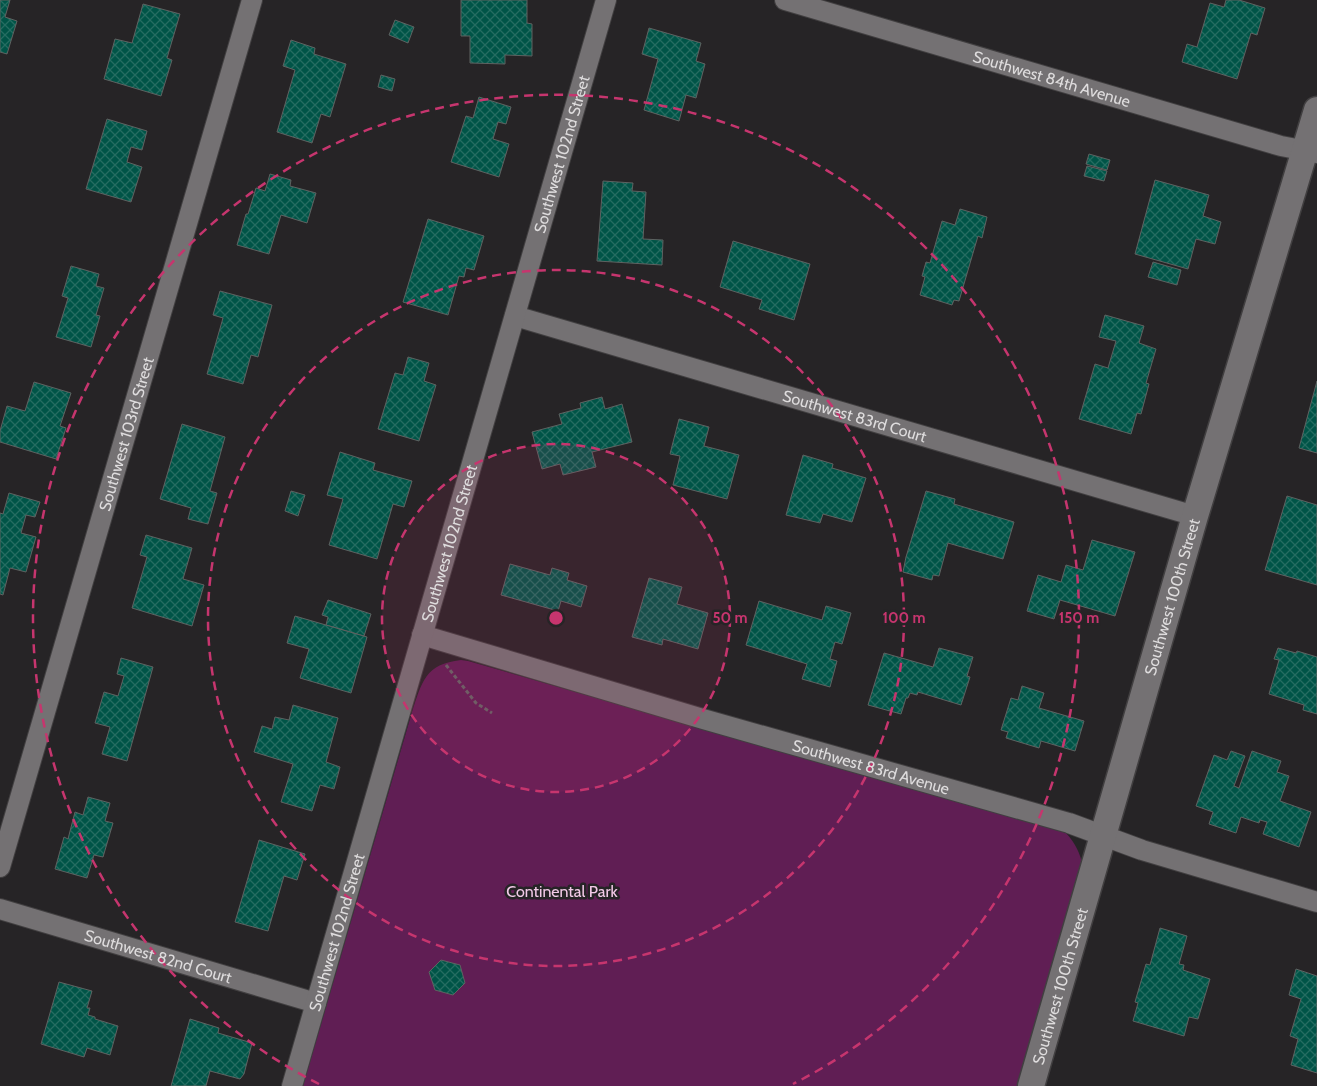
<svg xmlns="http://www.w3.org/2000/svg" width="1317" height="1086" font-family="Cabin,sans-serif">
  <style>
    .green { fill: #601e54 }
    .building { fill: url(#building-cross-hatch); stroke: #5e6261 }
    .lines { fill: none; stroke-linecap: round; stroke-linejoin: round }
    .minor-casing { stroke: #413f40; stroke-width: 22 }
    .tertiary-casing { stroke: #413f40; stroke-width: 29 }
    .path { stroke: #656365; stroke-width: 3; stroke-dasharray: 4 2.5; stroke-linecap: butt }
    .minor { stroke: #747173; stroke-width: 20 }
    .tertiary { stroke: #747173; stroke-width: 26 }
    .ring { fill: none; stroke: #c6356e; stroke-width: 2.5; stroke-dasharray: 9 6 }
    .labels { text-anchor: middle; stroke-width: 5; stroke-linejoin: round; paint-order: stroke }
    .street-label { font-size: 16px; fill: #dedcdd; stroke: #262426 }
    .park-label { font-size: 16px; fill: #f3cae8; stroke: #262426 }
    .centre { fill: #c6356e; stroke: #262426; stroke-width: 2.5 }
    .ring-label { font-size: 15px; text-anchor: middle; font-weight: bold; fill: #c6356e; stroke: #262426; stroke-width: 5; stroke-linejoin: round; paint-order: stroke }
  </style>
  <defs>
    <pattern id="building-cross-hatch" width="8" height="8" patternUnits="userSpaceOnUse" patternTransform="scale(1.25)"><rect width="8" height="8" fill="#005447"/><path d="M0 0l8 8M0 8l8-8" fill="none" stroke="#256c61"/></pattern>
  </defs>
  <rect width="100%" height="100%" fill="#262426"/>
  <!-- green -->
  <path class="green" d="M461,660L468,661L1066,833C1076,844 1080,853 1083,867L1019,1086H303L412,712C422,682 425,664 461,660Z"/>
  <!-- building -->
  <g class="building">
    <path d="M0,0H10L5,17L17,21L7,54L0,52Z"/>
    <path d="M461,0H527V23L532,24V56L505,55V64L470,63V36H461Z"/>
    <path d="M1226,0H1239L1265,8L1257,35L1251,33L1237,79L1182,62L1187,44L1197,47L1210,3L1224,7Z"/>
    <path d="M143,4L180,14L167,58L172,60L161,96L104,79L115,39L132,43Z"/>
    <path d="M395,20L414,27L408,43L389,35Z"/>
    <path d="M649,28L701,43L696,61L705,64L696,98L686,95L679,121L644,110L658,59L642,54Z"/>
    <path d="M291,40L315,48L314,54L346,64L330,117L321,114L312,143L277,132L295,70L283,66Z"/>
    <path d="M381,75L395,79L392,91L378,87Z"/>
    <path d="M479,97L511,107L506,124L498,122L493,139L509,144L499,177L451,162L466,116L473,118Z"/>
    <path d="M107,119L147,131L142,150L131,147L127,162L142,167L131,202L86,189Z"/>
    <path d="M1089,154L1110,160L1107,170L1086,164Z"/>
    <path d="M1087,166L1107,171L1104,181L1084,176Z"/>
    <path d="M270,174L291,180L290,186L316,193L307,223L281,215L269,254L237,245L246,214H248L256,188L265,191Z"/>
    <path d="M1155,180L1209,195L1203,216L1221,222L1215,244L1196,239L1188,269L1135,254Z"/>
    <path d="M603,181L633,183L632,191L646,192L643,239L663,240L662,265L597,261Z"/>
    <path d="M960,209L987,217L982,238L978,236L959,301L954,300L952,305L920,295L925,277L922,276L926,262L930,263L942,221L955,225Z"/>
    <path d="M428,219L484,236L474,270L466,268L464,277L459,276L448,315L403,302Z"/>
    <path d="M733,241L810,264L794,320L759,309L762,300L720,287Z"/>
    <path d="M1153,262L1181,270L1177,285L1148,277Z"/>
    <path d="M71,266L99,274L96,286L104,288L96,315L100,316L91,347L56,337L68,298L62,296Z"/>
    <path d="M220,291L272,305L258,357L251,355L243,384L207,374L223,318L213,315Z"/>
    <path d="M1105,315L1144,326L1139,343L1156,349L1146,383L1149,384L1141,414L1137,413L1131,434L1079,419L1095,364L1108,368L1116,341L1099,337Z"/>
    <path d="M408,357L429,363L424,381L436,385L419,441L378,429L395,373L403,375Z"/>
    <path d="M1317,381V453L1299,448Z"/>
    <path d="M34,382L71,393L60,426L66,428L56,459L0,442V431L7,406L25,411Z"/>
    <path d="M602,397L605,409L622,404L632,442L592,452L596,467L563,475L560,464L542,469L532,432L562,424L559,414L581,408L580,403Z"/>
    <path d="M679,419L709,427L704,446L739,455L727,499L673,485L680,456L670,454Z"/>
    <path d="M182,424L225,437L210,491L217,493L208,524L188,519L191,508L160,499Z"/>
    <path d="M340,452L375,463L373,470L412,481L404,507L393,504L377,559L329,545L343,499L327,495Z"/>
    <path d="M803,455L833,464L832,468L866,478L852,522L823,514L820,523L786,515Z"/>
    <path d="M291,491L305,495L298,516L285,511Z"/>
    <path d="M926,491L955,499L954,504L1014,522L1003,559L948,543L939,576L933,575L932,580L903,572L906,557Z"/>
    <path d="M9,493L40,502L35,517L26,515L21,533L36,537L26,572L10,568L3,595L0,594V513L3,514Z"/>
    <path d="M1287,496L1317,505V585L1265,570Z"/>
    <path d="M146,535L192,548L183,579L204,585L192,626L132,608L147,557L140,555Z"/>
    <path d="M1092,540L1135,552L1115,616L1060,600L1054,619L1027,611L1038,575L1061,582L1066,565L1083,570Z"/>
    <path d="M510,564L550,575L552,568L569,573L567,580L587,586L581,607L561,601L558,611L501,595Z"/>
    <path d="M649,578L682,587L677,604L708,613L698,649L663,639L662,645L632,637Z"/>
    <path d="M328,600L371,614L364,636L326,625L328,617L322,615Z"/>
    <path d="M759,601L822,620L826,606L851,613L842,644L835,642L830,659L837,661L830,687L802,679L807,664L746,645Z"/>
    <path d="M295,616L367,637L351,693L300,678L309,649L287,643Z"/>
    <path d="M939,648L973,657L967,676L970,677L961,705L918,692L917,695L910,693L908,698H906L901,714L868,705L884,653L933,667Z"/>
    <path d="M1278,648L1296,653L1297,651L1317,657V714L1303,710L1304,705L1269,694L1279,660L1274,659Z"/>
    <path d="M121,658L153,667L127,761L102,754L110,727L95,723L104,692L118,696L124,676L117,674Z"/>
    <path d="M1022,686L1044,693L1039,708L1084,721L1075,751L1041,741L1039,748L1006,738L1008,732L1001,730L1011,698L1018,700Z"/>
    <path d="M293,705L338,718L326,762L340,767L334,789L320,785L312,811L281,802L293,764L254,752L262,726L272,729L275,717L289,720Z"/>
    <path d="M1231,751L1245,756L1234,786L1239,788L1252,751L1281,761L1277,772L1289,776L1280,801L1311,812L1299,847L1263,834L1267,822L1260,820L1259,823L1241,817L1236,833L1209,824L1213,812L1196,806L1214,755L1227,760Z"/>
    <path d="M88,797L110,803L105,821L113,823L103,857L94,855L87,878L55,869L64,837L68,839L75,812L83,815Z"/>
    <path d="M259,840L305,854L297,880L284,876L268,931L235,922Z"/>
    <path d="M1160,928L1187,936L1179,964L1184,965L1183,970L1210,979L1198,1019L1189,1017L1184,1036L1133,1021L1138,1003L1135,1002L1146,964L1150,965Z"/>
    <path d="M441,960L460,965L465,983L453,995L435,990L429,972Z"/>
    <path d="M1296,969L1317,976V1073L1291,1065L1298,1039L1290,1036L1301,999L1289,995Z"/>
    <path d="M59,982L92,991L87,1008H90L88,1015L95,1017V1019L118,1026L110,1055L87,1048L84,1057L41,1044Z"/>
    <path d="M190,1019L219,1028L218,1033L252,1043L244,1074L240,1079L210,1071L206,1086H171Z"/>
  </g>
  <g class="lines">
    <defs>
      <g id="minor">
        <path id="s1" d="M785,0L1281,146L1317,153"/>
        <path id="s2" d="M515,316L1195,516"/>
        <path id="s3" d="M422,635L703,719L1069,823L1142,850L1317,902"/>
        <path id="s4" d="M0,867L252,0"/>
        <path id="s5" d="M0,909L316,1003"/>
        <path id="s6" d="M292,1086L606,0"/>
      </g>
      <g id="tertiary">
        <path id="s7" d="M1031,1086L1195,516L1317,110"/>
      </g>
    </defs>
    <!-- minor casing -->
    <use href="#minor" class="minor-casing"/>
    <!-- tertiary casing -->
    <use href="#tertiary" class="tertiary-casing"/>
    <!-- path -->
    <path class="path" d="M446,665L476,703L492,713"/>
    <!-- minor -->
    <use href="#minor" class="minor"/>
    <!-- tertiary -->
    <use href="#tertiary" class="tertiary"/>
  </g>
  <!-- distance rings -->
  <circle cx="556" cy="618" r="174" fill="#c6356e" fill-opacity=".12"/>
  <g class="ring">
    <circle cx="556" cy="618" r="174"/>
    <circle cx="556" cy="618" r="348"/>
    <path d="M319 1084A523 523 0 1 1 793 1084"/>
  </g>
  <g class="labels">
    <!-- street labels -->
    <g class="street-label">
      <text dy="6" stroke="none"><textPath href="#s1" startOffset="278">Southwest 84th Avenue</textPath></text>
      <text dy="6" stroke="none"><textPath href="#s6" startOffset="970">Southwest 102nd Street</textPath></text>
      <text dy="6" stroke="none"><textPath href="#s2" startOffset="354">Southwest 83rd Court</textPath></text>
      <text dy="6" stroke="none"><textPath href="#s4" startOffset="451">Southwest 103rd Street</textPath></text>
      <text dy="6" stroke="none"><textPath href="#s6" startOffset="565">Southwest 102nd Street</textPath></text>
      <text dy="6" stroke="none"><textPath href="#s7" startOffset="509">Southwest 100th Street</textPath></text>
      <text dy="6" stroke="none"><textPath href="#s3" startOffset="468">Southwest 83rd Avenue</textPath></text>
      <text dy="6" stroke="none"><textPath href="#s6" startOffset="160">Southwest 102nd Street</textPath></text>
      <text dy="6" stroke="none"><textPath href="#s5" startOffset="165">Southwest 82nd Court</textPath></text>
      <text dy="6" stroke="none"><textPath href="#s7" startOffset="104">Southwest 100th Street</textPath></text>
    </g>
    <!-- park labels -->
    <g class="park-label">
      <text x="562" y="897">Continental Park</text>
    </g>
  </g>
  <circle cx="556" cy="618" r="8" class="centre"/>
  <g class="ring-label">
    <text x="730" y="623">50 m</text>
    <text x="904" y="623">100 m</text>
    <text x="1079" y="623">150 m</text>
  </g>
</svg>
